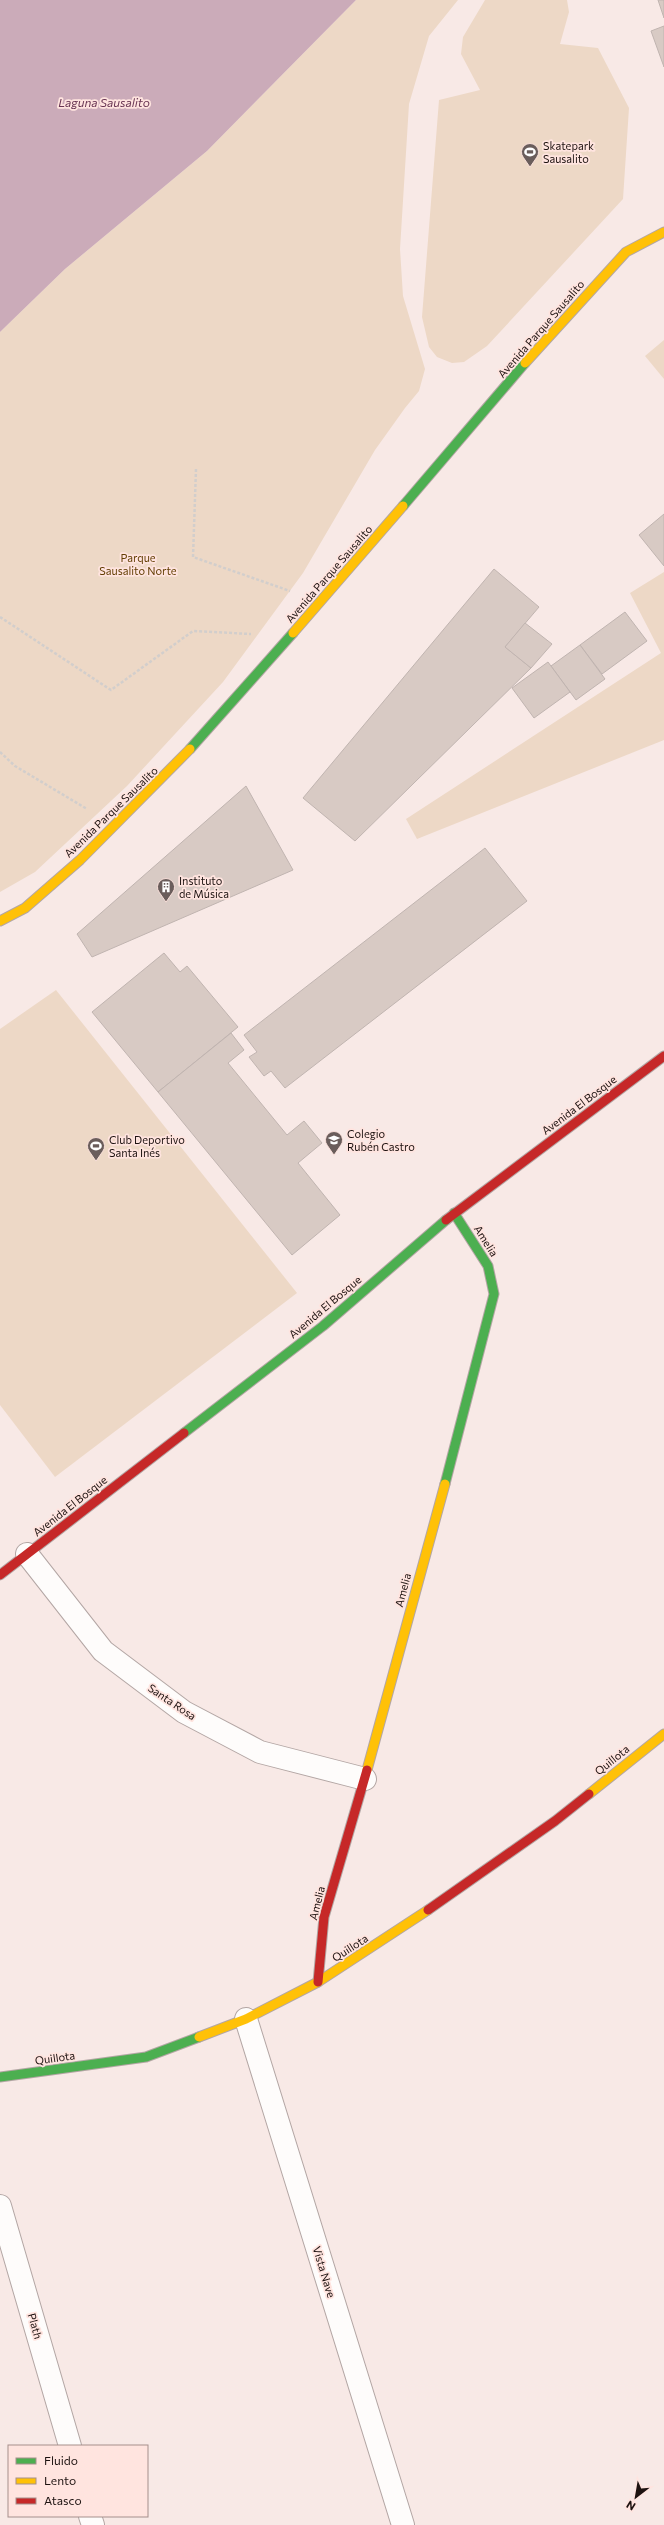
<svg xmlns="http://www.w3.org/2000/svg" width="664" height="2525" font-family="Commissioner,sans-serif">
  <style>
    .green { fill: #edd8c6 }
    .water { fill: #cbabb9 }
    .building { fill: #d8cac4; stroke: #c0b4b0 }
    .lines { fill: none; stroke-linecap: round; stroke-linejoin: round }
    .street-casing { stroke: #b3a6a4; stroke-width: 24 }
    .fast-casing { stroke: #b3a6a4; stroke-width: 11 }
    .slow-casing { stroke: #b3a6a4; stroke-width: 11 }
    .jam-casing { stroke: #b3a6a4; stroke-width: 11 }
    .path { stroke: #d2cecc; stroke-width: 2.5; stroke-dasharray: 3 2; stroke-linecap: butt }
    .street { stroke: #fefcfb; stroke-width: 22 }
    .fast { stroke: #4caf50; stroke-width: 9 }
    .slow { stroke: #ffc107; stroke-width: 9 }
    .jam { stroke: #c62828; stroke-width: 9 }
    .labels { text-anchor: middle; stroke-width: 3.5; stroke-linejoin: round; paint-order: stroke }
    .poi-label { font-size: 11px; fill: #1d1210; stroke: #ffe4df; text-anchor: start }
    .street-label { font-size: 11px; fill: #1d1210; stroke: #ffe4df }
    .park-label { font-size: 11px; fill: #633f04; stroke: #ffe4df }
    .water-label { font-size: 12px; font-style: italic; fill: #693553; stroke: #ffe4df }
  </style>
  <rect width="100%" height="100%" fill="#f8e9e6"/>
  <!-- green -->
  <g class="green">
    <path d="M356,0H458L429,36L409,104L400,249L403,296L425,369L419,391L405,408L375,450L303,573L223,682L127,786L35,872L0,892V332L65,269L207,151Z"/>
    <path d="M485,0H567L569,12L560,44L598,48L629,108L623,199L487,346L464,362L452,363L437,357L429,347L422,317L439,100L480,90L461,54L463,37Z"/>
    <path d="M664,340V379L645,356Z"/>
    <path d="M664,572V740L417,839L406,819L661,653L630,593Z"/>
    <path d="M56,990L297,1293L55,1477L0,1405V1029Z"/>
  </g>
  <!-- water -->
  <path class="water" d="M0,0H356L207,151L65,269L0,332Z"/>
  <!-- building -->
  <g class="building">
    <path d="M658,0H664V18Z"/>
    <path d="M664,26V67L651,31Z"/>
    <path d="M664,514V566L639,535Z"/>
    <path d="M494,569L539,607L505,647L531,668L355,841L303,798Z"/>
    <path d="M625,612L647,641L602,674L580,645Z"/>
    <path d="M525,623L552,644L531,668L505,647Z"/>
    <path d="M580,645L605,679L576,700L551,666Z"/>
    <path d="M548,662L570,692L534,718L512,688Z"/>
    <path d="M246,786L293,870L92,957L77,934Z"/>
    <path d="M485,848L527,901L285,1088L271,1071L264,1076L249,1057L257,1052L244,1035Z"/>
    <path d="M164,953L180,972L187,966L238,1027L158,1092L92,1012Z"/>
    <path d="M231,1033L244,1050L228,1063L287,1135L304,1121L322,1143L298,1163L340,1215L292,1255L158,1092Z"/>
  </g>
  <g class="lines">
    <defs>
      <g id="street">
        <path d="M27,1554L103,1651L184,1712L260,1752L365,1779"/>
        <path d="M246,2019L403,2525"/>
        <path d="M0,2206L70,2446"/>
        <path d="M90,2516L93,2525"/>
      </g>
      <g id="fast">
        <path d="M403,506L525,363"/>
        <path d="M190,749L293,633"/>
        <path d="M184,1433L323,1326L446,1220"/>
        <path d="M445,1484L494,1294L488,1266L454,1213"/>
        <path d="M0,2077L146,2057L199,2037"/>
      </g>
      <g id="slow">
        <path d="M525,363L626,252L664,232"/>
        <path d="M293,633L403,506"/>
        <path d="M0,921L25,908L80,860L190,749"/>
        <path d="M367,1770L445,1484"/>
        <path d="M589,1794L664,1734"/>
        <path d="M199,2037L246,2019L318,1982L428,1910"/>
      </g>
      <g id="jam">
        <path d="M446,1220L664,1056"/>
        <path d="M0,1575L184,1433"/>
        <path d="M428,1910L555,1821L589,1794"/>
        <path d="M318,1982L324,1917L367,1770"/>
      </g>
    </defs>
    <!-- street casing -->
    <use href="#street" class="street-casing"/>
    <!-- fast casing -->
    <use href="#fast" class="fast-casing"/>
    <!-- slow casing -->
    <use href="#slow" class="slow-casing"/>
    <!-- jam casing -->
    <use href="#jam" class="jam-casing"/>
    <!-- path -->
    <g class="path">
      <path d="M196,469L193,557L290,591"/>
      <path d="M0,617L111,690L193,631L251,634"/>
      <path d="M0,752L15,766L87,809"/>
    </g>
    <!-- street -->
    <use href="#street" class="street"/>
    <!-- fast -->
    <use href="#fast" class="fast"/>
    <!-- slow -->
    <use href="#slow" class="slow"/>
    <!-- jam -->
    <use href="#jam" class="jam"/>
  </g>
  <!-- icons -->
  <defs>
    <symbol id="stadium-pin" viewBox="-11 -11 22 30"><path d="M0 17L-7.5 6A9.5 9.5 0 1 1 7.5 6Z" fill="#6a5d5b" stroke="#ffe4df"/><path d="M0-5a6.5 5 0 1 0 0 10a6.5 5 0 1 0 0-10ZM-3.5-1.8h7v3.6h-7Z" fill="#fff"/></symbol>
    <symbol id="building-pin" viewBox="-11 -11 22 30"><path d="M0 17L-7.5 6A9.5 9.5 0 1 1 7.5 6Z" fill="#6a5d5b" stroke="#ffe4df"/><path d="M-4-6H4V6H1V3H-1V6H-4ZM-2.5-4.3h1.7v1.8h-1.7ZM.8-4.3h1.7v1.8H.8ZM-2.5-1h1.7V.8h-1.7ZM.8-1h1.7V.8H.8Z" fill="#fff"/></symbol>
    <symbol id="school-pin" viewBox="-11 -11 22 30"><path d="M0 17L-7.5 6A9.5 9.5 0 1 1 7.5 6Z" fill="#6a5d5b" stroke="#ffe4df"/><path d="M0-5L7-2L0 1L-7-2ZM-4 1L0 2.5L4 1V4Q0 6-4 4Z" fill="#fff"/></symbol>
  </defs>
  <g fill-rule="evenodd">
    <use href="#stadium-pin" x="520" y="142" width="20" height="27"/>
    <use href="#building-pin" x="156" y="877" width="20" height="27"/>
    <use href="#school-pin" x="324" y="1130" width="20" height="27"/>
    <use href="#stadium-pin" x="86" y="1136" width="20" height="27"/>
  </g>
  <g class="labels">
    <!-- poi labels -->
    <g class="poi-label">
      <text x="543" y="150">Skatepark<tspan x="543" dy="13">Sausalito</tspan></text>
      <text x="179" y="885">Instituto<tspan x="179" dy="13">de Música</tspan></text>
      <text x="347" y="1138">Colegio<tspan x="347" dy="13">Rubén Castro</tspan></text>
      <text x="109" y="1144">Club Deportivo<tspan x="109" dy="13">Santa Inés</tspan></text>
    </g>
    <!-- street labels -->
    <g class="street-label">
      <text transform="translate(541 329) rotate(-49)" y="4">Avenida Parque Sausalito</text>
      <text transform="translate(329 574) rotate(-49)" y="4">Avenida Parque Sausalito</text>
      <text transform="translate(111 812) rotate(-44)" y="4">Avenida Parque Sausalito</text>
      <text transform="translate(579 1105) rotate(-37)" y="4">Avenida El Bosque</text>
      <text transform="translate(486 1241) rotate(58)" y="4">Amelia</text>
      <text transform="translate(325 1307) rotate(-40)" y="4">Avenida El Bosque</text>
      <text transform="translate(70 1506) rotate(-38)" y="4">Avenida El Bosque</text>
      <text transform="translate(403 1590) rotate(-75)" y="4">Amelia</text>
      <text transform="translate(172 1702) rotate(34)" y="4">Santa Rosa</text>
      <text transform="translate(612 1760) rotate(-39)" y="4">Quillota</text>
      <text transform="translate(317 1903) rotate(-76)" y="4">Amelia</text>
      <text transform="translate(350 1948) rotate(-33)" y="4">Quillota</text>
      <text transform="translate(55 2058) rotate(-8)" y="4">Quillota</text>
      <text transform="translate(324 2272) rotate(73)" y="4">Vista Nave</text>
      <text transform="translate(35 2326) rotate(74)" y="4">Plath</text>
    </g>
    <!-- park labels -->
    <g class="park-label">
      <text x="138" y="562">Parque<tspan x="138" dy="13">Sausalito Norte</tspan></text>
    </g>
    <!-- water labels -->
    <g class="water-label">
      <text x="104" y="107">Laguna Sausalito</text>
    </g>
  </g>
  <!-- legend -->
  <rect x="8" y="2445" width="140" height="72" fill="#ffe4df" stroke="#a5908c"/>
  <rect x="16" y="2458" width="20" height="6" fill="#4caf50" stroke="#a5908c"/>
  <text x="44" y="2465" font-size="12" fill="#1d1210">Fluido</text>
  <rect x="16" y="2478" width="20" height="6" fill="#ffc107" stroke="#a5908c"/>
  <text x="44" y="2485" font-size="12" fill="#1d1210">Lento</text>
  <rect x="16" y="2498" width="20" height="6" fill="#c62828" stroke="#a5908c"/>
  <text x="44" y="2505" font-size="12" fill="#1d1210">Atasco</text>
  <!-- north arrow -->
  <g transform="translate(636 2497) rotate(211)" stroke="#ffe4df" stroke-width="3" paint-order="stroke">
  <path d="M0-3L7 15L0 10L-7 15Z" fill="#1d1210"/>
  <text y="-6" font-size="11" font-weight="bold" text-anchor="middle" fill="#1d1210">N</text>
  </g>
</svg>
